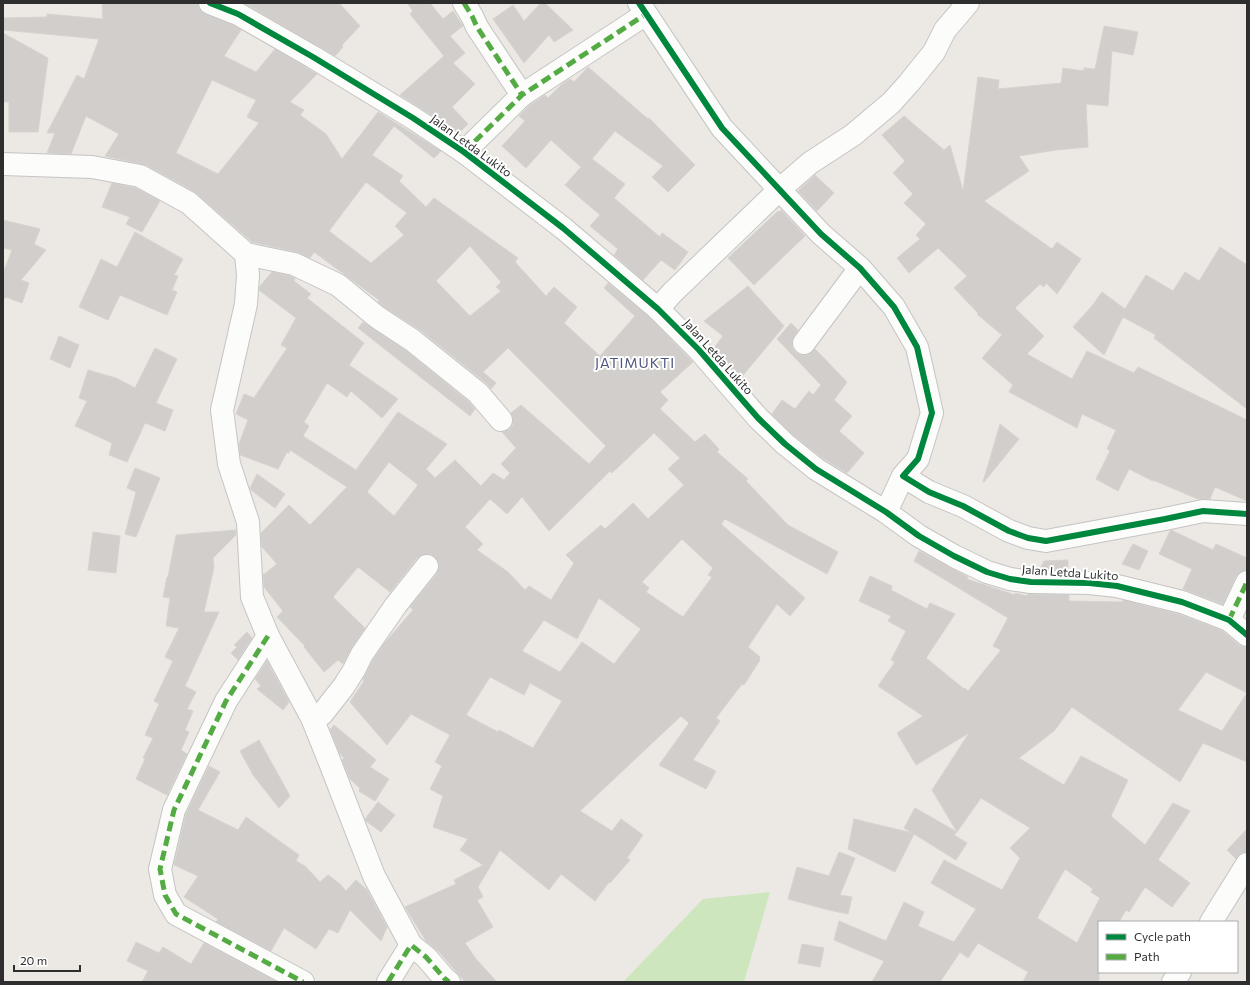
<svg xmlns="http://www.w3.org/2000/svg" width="1250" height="985" font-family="Commissioner,sans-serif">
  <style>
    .green { fill: #cee6be }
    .building { fill: #d1cecb; stroke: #d7d4d0; fill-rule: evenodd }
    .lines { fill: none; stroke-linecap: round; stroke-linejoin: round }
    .minor-casing { stroke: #c5c4c5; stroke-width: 24 }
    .tertiary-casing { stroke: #c5c4c5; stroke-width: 24 }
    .minor { stroke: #fcfcfb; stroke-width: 22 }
    .tertiary { stroke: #fcfcfb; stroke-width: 22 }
    .quiet { stroke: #54ab44; stroke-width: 5; stroke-dasharray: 10 5; stroke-linecap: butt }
    .cycleway-casing { stroke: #fff; stroke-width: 8 }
    .cycleway { stroke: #00873e; stroke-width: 6 }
    .labels { text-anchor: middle; stroke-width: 4; stroke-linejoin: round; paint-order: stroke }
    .street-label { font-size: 12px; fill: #2e2e2e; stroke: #fff }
    .quarter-label { font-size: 14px; letter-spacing: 1px; fill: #4d5680; stroke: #fff }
  </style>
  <rect width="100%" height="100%" fill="#ece8e4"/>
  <!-- green -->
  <path class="green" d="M770,892L744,982H623L703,899Z"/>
  <!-- building -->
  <g class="building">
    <path d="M102,3H198L200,10L205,14L233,25L241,30L224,56L256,72L275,49L317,74L290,102L304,110L300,115L326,134L342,159L378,112L441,151L434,158L394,126L372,155L403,176L399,181L426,207L434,198L518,258L515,262L546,296L554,287L577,307L564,323L600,356L635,316L604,288L608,283L650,318L693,362L660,392L668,400L660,409L695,442L705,434L719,449L717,452L748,479L746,481L788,525L838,552L827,574L725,519L721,524L805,598L790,616L777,604L748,647L760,657L759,659L760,660L744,685L742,684L716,718L720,721L693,760L716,771L706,789L659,765L689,723L681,716L580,811L612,831L621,819L643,835L627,858L630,860L610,883L609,882L595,901L561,874L549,890L500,850L478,887L483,897L477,900L493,927L465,943L476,959L497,982H465L440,953L426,941L405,907L456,884L454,880L483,865L460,850L468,839L433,827L443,796L430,789L442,766L435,762L450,735L411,714L387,745L350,702L364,681L363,679L373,660L382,646L413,610L410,607L437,574L439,567L438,561L434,556L429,554L422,555L417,558L390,592L358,567L333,597L365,628L352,647L343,664L338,660L324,672L304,647L305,646L277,617L283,611L264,587L263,575L277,564L262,547L261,533L289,505L310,525L347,487L290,450L289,453L287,452L278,469L240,455L239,444L248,420L236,414L244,394L254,398L287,348L281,345L296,318L259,290L260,286L272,272L290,276L295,278L294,281L311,294L307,298L364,343L349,365L398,399L382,418L351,391L347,397L327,383L304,422L309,426L303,436L356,470L398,412L447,444L426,469L435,478L455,460L481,486L493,473L504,480L510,473L501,464L516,448L502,432L509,430L513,425V418L511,413L521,405L589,464L606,446L508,348L483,372L496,383L491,389L486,383L420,330L384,307L378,302L379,300L314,252L310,258L297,252L252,242L195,192L146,165L105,156L119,134L86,116L71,154L47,153L55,133H47L77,75L84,79L99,39L3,30V18L47,17V14L103,19ZM212,80L256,100L247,117L259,123L218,174L176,153ZM366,182L407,213L395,226L404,235L371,263L329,231ZM470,246L501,282L496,287L501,291L470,316L436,281ZM654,433L680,458L668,469L684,485L648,519L633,503L605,529L601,525L566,555L574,563L551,600L529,586L525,590L508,572L477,550L483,544L465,527L490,499L507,514L522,497L549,531L610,471L612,473ZM389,462L418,485L394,516L367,492ZM682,539L713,568L708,575L712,577L683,617L646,592L649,588L642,582ZM599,598L641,629L614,664L582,642L560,672L522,651L544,620L577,639ZM490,677L524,695L530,683L562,701L533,748L499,730L498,732L466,715Z"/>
    <path d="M244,3H339L360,26L342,45L343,47L335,56Z"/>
    <path d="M407,3H430L443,19L453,11L463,26L450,36L465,53L453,63L475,84L452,107L468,124L459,133L400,95L444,56L410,14L413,11Z"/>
    <path d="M541,3H545L573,30L554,42L549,35L524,63L493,19L513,5L524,21Z"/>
    <path d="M1104,26L1138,32L1133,55L1112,51L1108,106L1086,104L1088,147L1056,150L1019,156L1029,171L984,201L1052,249L1057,242L1081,259L1057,294L1046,283L1044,287L1040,284L1015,308L1044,336L1027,354L1072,379L1087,351L1134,373L1138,367L1247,420V501L1215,487L1210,499H1198L1153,480V481L1129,469L1118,491L1096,479L1110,451L1107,449L1116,430L1082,414L1077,428L1009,392L1013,385L982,358L1002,335L977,314L978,313L954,288L967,276L938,248L909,273L897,258L920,239L916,235L926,224L904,203L913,194L893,173L905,161L882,135L904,116L944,150L950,145L963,191L978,77L999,80L998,89L1061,83L1063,68L1084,71V68L1095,69Z"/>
    <path d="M3,33L48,58L38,132H9V102H3Z"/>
    <path d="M588,67L648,119L649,118L695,165L668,192L652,177L663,166L615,131L592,159L625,184L614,198L660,237L662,233L688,252L675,270L661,260L643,280L614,255L618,249L590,226L600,215L565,185L581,167L551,140L526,168L502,146L525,121L519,116L530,105L545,95L548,98L562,84L570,79L574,82Z"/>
    <path d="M815,175L834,193L817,211L798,191Z"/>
    <path d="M112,183L136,188L160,201L142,232L126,224L130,217L102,207Z"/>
    <path d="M781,210L805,236L754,285L728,258L778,211L779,212Z"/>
    <path d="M3,220L40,229L34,244L46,250L21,280L29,283L22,303L6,297L3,300V273L12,250L3,248Z"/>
    <path d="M135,232L183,259L174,275L178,276L172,290L177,292L167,315L120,295L108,320L79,307L101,259L117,267Z"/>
    <path d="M1220,247L1247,265V409L1154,338L1156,335L1123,317L1104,355L1073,327L1092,306L1102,292L1125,309L1146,275L1173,291L1185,272L1199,281Z"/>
    <path d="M748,286L784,326L740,379L714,348L723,336L704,321Z"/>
    <path d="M363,322L405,350L469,402L475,409L470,416L358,328Z"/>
    <path d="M791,323L798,330L794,336L792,342V348L796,353L802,355H809L815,349L847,382L834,400L852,416L839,431L864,453L847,473L821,457L793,435L772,414L782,400L795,409L809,391L813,395L821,385L777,339Z"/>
    <path d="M59,336L79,345L70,368L50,359Z"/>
    <path d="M155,348L177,359L156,403L173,410L165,431L145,423L127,462L109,455L112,443L75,426L87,401L79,398L88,370L116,378L135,388Z"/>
    <path d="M1000,424L1019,439L984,482H983Z"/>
    <path d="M135,468L160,478L136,537L125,534L136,492L127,488Z"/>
    <path d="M257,474L285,494L275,508L251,490L250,488Z"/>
    <path d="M236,530V535L213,558L214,567L204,612H219L185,686L196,692L187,709L193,711L185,730L189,732L181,750L187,754L167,795L136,779L145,759L143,758L153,738L145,735L159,704L154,701L173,661L165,657L179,628L166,626L170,598L163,597L167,577H168L176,535Z"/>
    <path d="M1171,530L1213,550L1216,544L1247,558V570L1240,572L1236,576L1223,604L1183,589L1192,569L1159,554L1170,531Z"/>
    <path d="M93,532L120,536L116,573L88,570Z"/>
    <path d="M1133,544L1148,551L1139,570L1122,564Z"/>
    <path d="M919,551L968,577L967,579L1015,595V593L1027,596L1028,594L1069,595V601L1122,602L1123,600L1178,614L1223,631L1239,645L1247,647V762L1203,743L1180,782L1072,707L1054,731L1019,758L1064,785L1081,756L1128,780L1111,816L1145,845L1173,803L1190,811L1158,860L1190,883L1172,907L1145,887L1129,912L1126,910L1119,922H1099V982H1023L1028,972L978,943L968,958L960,952L940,982H872L884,961L834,940L839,921L886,941L904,902L924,912L918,926L954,942L976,909L931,883L944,860L1002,890L1020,858L1010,848L1030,828L981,798L957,832L932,790L969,733L916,765L897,733L923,716L878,686L895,662L891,660L906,631L888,621L891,616L859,601L870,576L892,586L891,590L927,609L930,603L955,614L926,658L964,689L965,688L968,691L1001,650L993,646L1008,618L914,561ZM1206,672L1247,693L1222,731L1178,710ZM1065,869L1093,889L1091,892L1100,898L1077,943L1037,918Z"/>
    <path d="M1068,560V570H1039L1044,561Z"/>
    <path d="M247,632L252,638L238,660L231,653L237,647L234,645Z"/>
    <path d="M267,661L289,702L283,710L257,689L261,686L255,679Z"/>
    <path d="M334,725L376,760L370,767L389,779L375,801L359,791L360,788L350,779L342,760L344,758L340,754L330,730Z"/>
    <path d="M259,740L290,796L279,808L253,775L240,751Z"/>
    <path d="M209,766L220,772L198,810L238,830L246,817L299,855L296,861L305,866L320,882L328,875L340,884L346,891L356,880L367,890L387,927L381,941L350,910L338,933L329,929L316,949L284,928L271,951L216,922L218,919L184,897L198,876L174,865L186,814Z"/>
    <path d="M378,802L395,815L381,832L366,821L365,819Z"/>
    <path d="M915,808L957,832L954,835L967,843L956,860L914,834L895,872L848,849L854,819L912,833L904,828Z"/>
    <path d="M1247,829V852L1241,853L1236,859L1227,850Z"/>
    <path d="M839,852L855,858L840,895L852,897L848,914L829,910L788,899L797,867L829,876Z"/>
    <path d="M136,942L159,953L163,947L191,964L204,943L277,982H142L148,971L127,961Z"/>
    <path d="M802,944L824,948L820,967L798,963Z"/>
  </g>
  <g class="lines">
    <defs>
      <g id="minor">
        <path d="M464,3L472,16L477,27L522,95"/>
        <path d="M639,3L722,128L821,234L860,268L894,307L917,347L932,413L918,459L903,476L929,492L963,506L1009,531L1028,538L1046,541L1165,519L1203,511L1247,514"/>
        <path d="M464,152L522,95L646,14"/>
        <path d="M3,164L92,167L140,176L189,203L246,254L294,264L338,285L377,317L412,340L478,393L501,420"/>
        <path d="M246,254L248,275L246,304L222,410L229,464L248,522L252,597L268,636L312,718L327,755L374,876L411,945L426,957L444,978L449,982"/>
        <path d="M658,309L672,293L780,189L810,163L853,135L891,103L909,83L934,52L945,30L968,3"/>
        <path d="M804,343L860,268"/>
        <path d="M886,512L903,476"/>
        <path d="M1229,620L1247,582"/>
        <path d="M268,636L226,701L174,810L160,869L165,895L176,914L303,982"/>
        <path d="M312,718L322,714L344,686L354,670L362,654L396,605L427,566"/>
        <path d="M1211,922L1247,864"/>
        <path d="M388,982L411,945"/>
        <path d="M1173,982L1180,972"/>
      </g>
      <path id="tertiary" d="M210,3L238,14L313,57L413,118L464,152L563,228L658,309L699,350L758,418L785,444L816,469L886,512L919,536L954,556L987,572L1010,579L1031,582L1089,583L1117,586L1182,602L1229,620L1247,635"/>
    </defs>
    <!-- minor casing -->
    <use href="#minor" class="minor-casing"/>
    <!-- tertiary casing -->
    <use href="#tertiary" class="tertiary-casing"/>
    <!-- minor -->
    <use href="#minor" class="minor"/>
    <!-- tertiary -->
    <use href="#tertiary" class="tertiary"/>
    <!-- quiet -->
    <g class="quiet">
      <path d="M464,3L472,16L477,27L522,95"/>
      <path d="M464,152L522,95L646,14"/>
      <path d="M1229,620L1247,582"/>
      <path d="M268,636L226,701L174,810L160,869L165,895L176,914L303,982"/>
      <path d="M388,982L411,945L426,957L444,978L449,982"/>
    </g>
    <defs>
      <g id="cycleway">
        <path d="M210,3L238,14L313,57L413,118L464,152L563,228L658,309L699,350L758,418L785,444L816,469L886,512L919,536L954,556L987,572L1010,579L1031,582L1089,583L1117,586L1182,602L1229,620L1247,635"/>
        <path d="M639,3L722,128L821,234L860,268L894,307L917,347L932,413L918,459L903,476L929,492L963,506L1009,531L1028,538L1046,541L1165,519L1203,511L1247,514"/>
      </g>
    </defs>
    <!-- cycleway casing -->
    <use href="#cycleway" class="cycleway-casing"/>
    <!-- cycleway -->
    <use href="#cycleway" class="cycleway"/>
  </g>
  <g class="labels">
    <!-- street labels -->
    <g class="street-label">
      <text transform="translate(471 146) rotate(36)" y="4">Jalan Letda Lukito</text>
      <text transform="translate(718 357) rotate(48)" y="4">Jalan Letda Lukito</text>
      <text transform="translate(1070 573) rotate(4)" y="4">Jalan Letda Lukito</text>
    </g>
    <!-- quarter labels -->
    <g class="quarter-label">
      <text x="635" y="368">JATIMUKTI</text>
    </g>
  </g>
  <!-- border -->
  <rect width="1250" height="985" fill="none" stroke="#2e2e2e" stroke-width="8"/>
  <!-- legend -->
  <rect x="1098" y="921" width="140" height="52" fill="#ffffff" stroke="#ababab"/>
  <rect x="1106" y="934" width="20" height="6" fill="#00873e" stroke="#ababab"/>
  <text x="1134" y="941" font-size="12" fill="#2e2e2e">Cycle path</text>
  <rect x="1106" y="954" width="20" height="6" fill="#54ab44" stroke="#ababab"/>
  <text x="1134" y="961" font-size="12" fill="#2e2e2e">Path</text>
  <!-- scale -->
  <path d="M14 965v6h66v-6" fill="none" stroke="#2e2e2e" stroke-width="2"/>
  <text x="20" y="965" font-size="12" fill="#2e2e2e" stroke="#ffffff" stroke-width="3" paint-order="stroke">20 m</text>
</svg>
